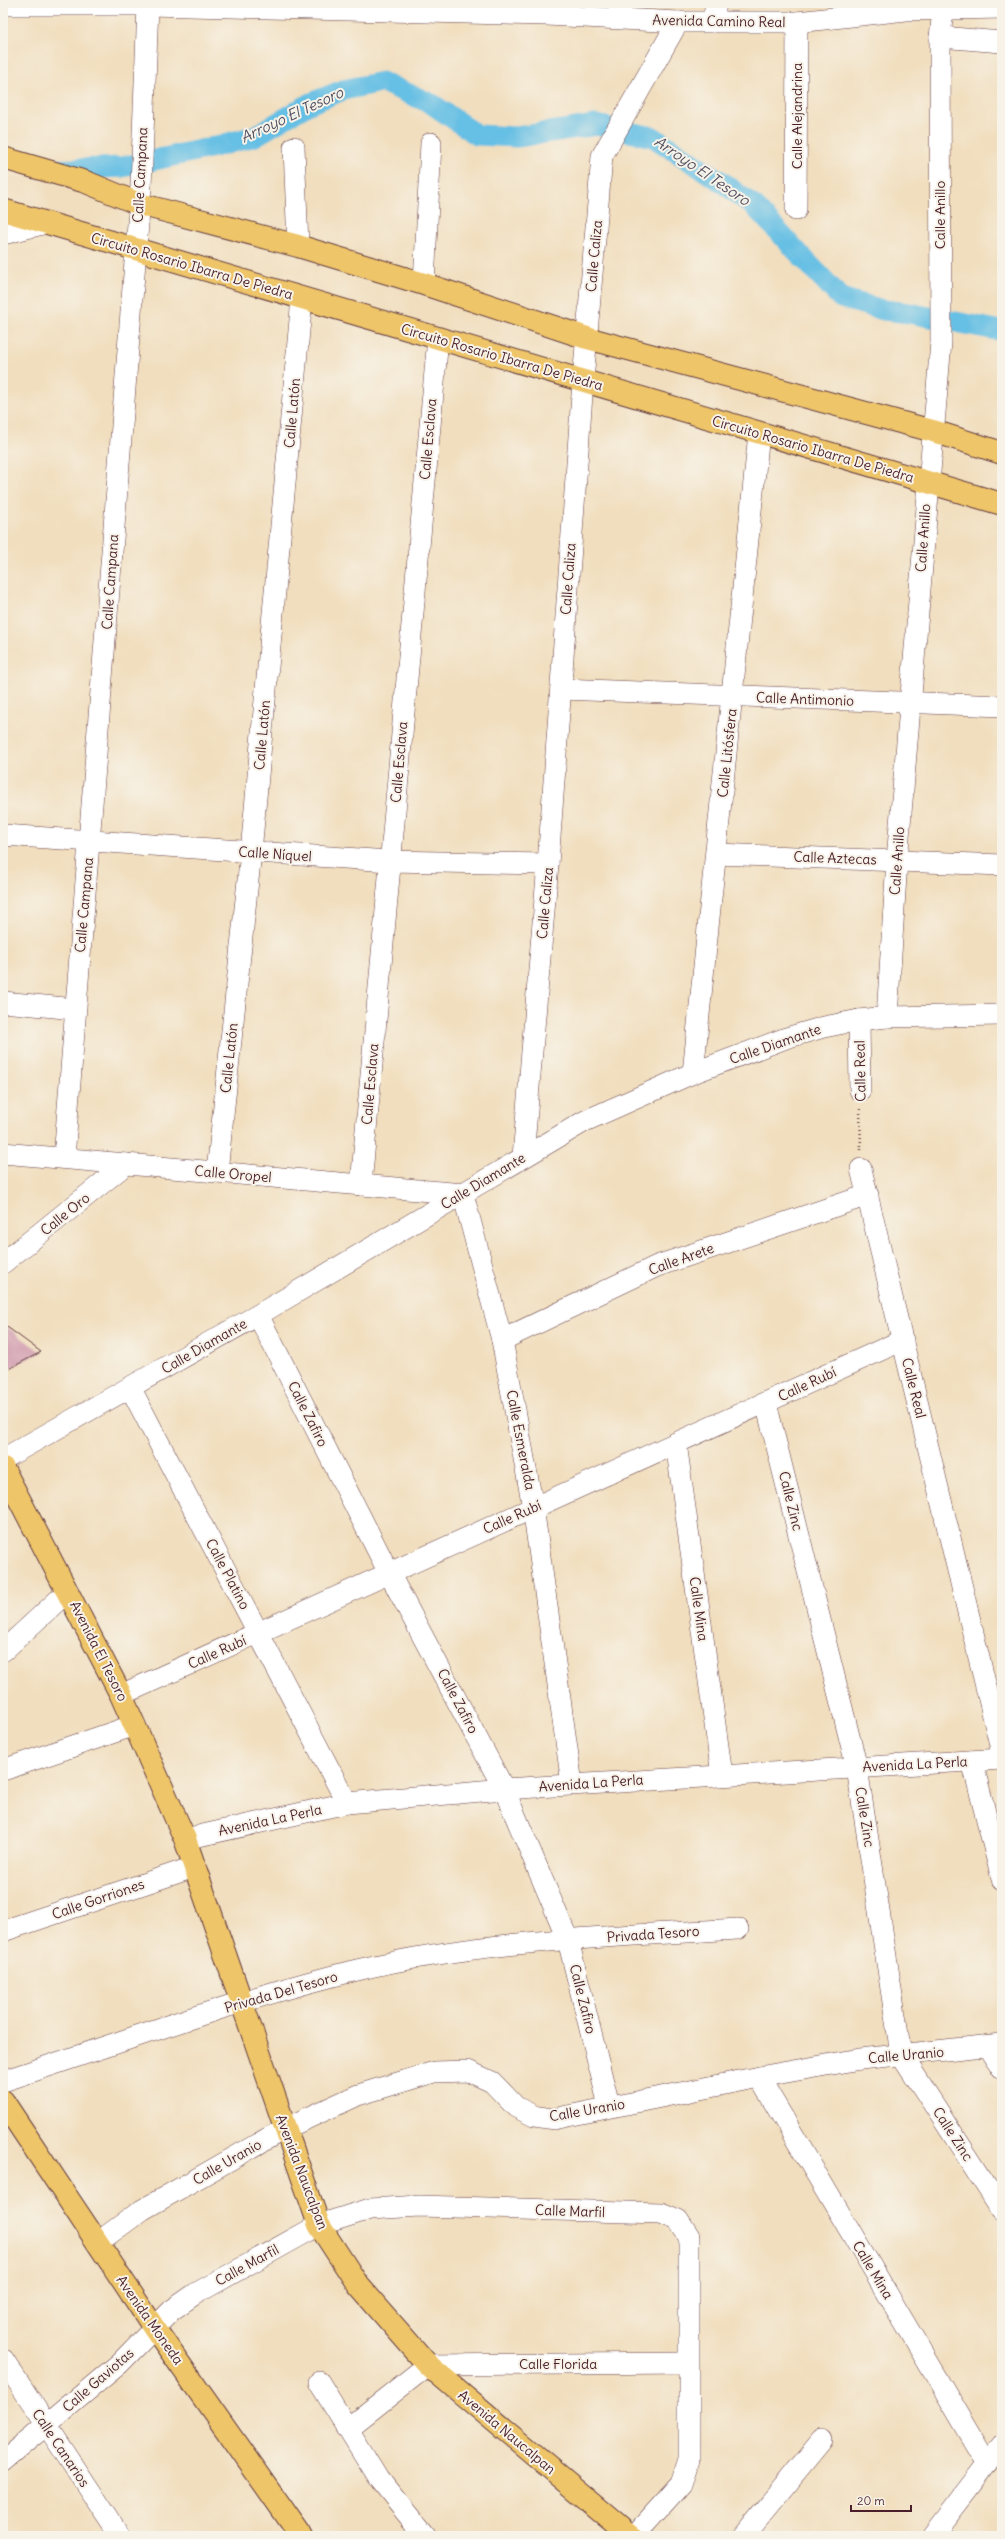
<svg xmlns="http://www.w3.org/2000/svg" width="1005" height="2539" font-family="Delius,sans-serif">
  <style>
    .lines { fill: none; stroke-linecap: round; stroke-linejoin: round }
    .canal { stroke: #66bfe4; stroke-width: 21 }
    .building { fill: #d19daf }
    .minor-casing { stroke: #633c41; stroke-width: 22 }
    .major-casing { stroke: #633c41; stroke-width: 24 }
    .path { stroke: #633c41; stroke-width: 2.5; stroke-dasharray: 1 3; stroke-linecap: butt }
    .minor { stroke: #fff; stroke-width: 21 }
    .major { stroke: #eec569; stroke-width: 22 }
    .labels { text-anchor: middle; stroke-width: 4; stroke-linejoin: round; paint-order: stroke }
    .street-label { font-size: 14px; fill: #4a1f2b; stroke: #f7f3e8 }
    .water-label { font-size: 15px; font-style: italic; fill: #524f62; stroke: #f7f3e8 }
  </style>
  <rect width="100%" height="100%" fill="#f7f3e8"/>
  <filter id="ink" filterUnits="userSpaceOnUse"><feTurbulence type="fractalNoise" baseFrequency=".025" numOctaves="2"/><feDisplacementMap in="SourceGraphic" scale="8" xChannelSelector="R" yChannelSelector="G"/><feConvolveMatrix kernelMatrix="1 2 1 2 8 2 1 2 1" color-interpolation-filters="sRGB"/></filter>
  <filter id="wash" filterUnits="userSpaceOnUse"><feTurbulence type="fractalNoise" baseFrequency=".012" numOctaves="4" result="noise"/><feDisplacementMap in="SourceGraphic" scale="16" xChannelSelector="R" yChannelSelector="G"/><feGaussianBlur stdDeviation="0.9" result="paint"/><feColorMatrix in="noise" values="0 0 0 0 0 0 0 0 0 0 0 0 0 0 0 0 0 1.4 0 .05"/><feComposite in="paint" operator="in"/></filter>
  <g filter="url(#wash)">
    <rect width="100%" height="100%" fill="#f1debe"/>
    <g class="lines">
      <!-- canal -->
      <path class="canal" d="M55,170L122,167L214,147L255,136L309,104L343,90L382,82L432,104L477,135L517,137L596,125L653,137L719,180L755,207L841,298L883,310L909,313L1002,331"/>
    </g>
    <g id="blocks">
      <!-- building -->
      <path class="building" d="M3,1324L41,1352L3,1372Z"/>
    </g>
  </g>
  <g filter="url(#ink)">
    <use href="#blocks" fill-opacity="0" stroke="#633c41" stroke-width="1"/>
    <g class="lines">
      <defs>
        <g id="minor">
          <path d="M3,5H148L547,15L678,22H797L906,10L1002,8"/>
          <path d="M713,22L716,3"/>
          <path d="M940,37L1002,42"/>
          <path d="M294,147L298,246"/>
          <path d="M796,210L797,22"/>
          <path d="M3,234L46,223"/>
          <path d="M424,284L431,143"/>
          <path d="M561,689L1002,706"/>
          <path d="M3,835L389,861L548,864"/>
          <path d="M716,854L1002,865"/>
          <path d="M3,1002L75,1009"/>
          <path d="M887,1017L897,860L941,342L940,37L943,10"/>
          <path d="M859,1020L860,1090"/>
          <path d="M693,1073L759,433"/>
          <path d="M3,1153L463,1194L502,1340L533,1507L572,1784"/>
          <path d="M523,1157L548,864L583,381L602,156L678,22"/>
          <path d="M64,1158L141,186L148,5"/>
          <path d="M861,1169L1002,1753"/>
          <path d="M217,1172L251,852L302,298"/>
          <path d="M361,1185L438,338"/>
          <path d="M3,1263L126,1164"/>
          <path d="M258,1315L389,1573L504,1789L568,1940L609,2106"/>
          <path d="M502,1340L657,1266L868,1195"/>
          <path d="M131,1389L347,1803"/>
          <path d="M766,1403L857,1768L901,2054L1002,2210"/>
          <path d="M676,1443L722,1775"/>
          <path d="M3,1459L258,1315L585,1121L693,1073L786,1038L824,1027L859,1020L887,1017L1002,1015"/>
          <path d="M3,1651L68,1591"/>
          <path d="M121,1695L903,1340"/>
          <path d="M972,1761L1002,1879"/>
          <path d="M3,1770L135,1725"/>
          <path d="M185,1839L347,1803L504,1789L1002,1759"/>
          <path d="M3,1931L194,1867"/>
          <path d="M987,2046L1002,2069"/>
          <path d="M759,2077L988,2464"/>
          <path d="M3,2081C120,2043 237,1999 357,1970C481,1940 611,1937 738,1929"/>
          <path d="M97,2243L142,2210L284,2129L358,2095L434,2072L468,2071L492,2082L516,2107L534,2116L553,2119L759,2077L860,2059L1002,2044"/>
          <path d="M3,2359L120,2536"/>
          <path d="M319,2382L378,2478L425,2536"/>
          <path d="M347,2429L428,2365L688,2363"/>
          <path d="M3,2461L119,2364L172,2310L195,2294L319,2225L370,2209L419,2206L661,2213L678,2220L689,2237V2459L681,2484L634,2536"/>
          <path d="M743,2536L822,2440"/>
          <path d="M932,2536L1002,2445"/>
        </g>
        <g id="major">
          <path d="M3,158L86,182L139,204L298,246L424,284L587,338L933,431L1002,453"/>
          <path d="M3,210L1002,504"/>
          <path d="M3,1468L121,1695L185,1839L319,2225L358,2285L428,2365L631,2536"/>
          <path d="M3,2101L155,2329L301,2536"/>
        </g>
      </defs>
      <!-- minor casing -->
      <use href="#minor" class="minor-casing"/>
      <!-- major casing -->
      <use href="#major" class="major-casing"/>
      <!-- path -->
      <path class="path" d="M860,1109L861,1150"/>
      <!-- minor -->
      <use href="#minor" class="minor"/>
      <!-- major -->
      <use href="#major" class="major"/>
    </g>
  </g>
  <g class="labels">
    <!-- street labels -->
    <g class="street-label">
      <text transform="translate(719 21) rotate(1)" y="5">Avenida Camino Real</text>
      <text transform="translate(797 116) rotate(-90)" y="5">Calle Alejandrina</text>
      <text transform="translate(140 175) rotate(-87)" y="5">Calle Campana</text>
      <text transform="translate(940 215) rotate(-90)" y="5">Calle Anillo</text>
      <text transform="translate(594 256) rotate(-85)" y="5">Calle Caliza</text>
      <text transform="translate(192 266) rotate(16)" y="5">Circuito Rosario Ibarra De Piedra</text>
      <text transform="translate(502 357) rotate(16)" y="5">Circuito Rosario Ibarra De Piedra</text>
      <text transform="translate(292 413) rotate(-85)" y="5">Calle Latón</text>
      <text transform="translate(428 439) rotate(-85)" y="5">Calle Esclava</text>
      <text transform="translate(813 449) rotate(16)" y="5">Circuito Rosario Ibarra De Piedra</text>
      <text transform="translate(923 538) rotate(-86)" y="5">Calle Anillo</text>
      <text transform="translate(568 579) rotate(-86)" y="5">Calle Caliza</text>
      <text transform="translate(110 582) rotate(-86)" y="5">Calle Campana</text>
      <text transform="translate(805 699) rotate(2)" y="5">Calle Antimonio</text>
      <text transform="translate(262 735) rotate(-85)" y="5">Calle Latón</text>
      <text transform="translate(727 753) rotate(-84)" y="5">Calle Litósfera</text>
      <text transform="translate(399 762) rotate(-85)" y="5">Calle Esclava</text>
      <text transform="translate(275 854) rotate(4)" y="5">Calle Níquel</text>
      <text transform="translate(835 858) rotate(2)" y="5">Calle Aztecas</text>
      <text transform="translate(897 861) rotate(-86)" y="5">Calle Anillo</text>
      <text transform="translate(545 903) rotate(-85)" y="5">Calle Caliza</text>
      <text transform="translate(84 905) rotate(-85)" y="5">Calle Campana</text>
      <text transform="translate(775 1044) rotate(-19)" y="5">Calle Diamante</text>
      <text transform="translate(229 1058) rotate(-84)" y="5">Calle Latón</text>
      <text transform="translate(860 1071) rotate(-91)" y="5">Calle Real</text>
      <text transform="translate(370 1084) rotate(-85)" y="5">Calle Esclava</text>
      <text transform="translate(233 1174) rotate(5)" y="5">Calle Oropel</text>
      <text transform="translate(483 1181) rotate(-31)" y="5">Calle Diamante</text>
      <text transform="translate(65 1214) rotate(-39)" y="5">Calle Oro</text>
      <text transform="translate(681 1259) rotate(-20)" y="5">Calle Arete</text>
      <text transform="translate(204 1346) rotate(-30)" y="5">Calle Diamante</text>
      <text transform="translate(807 1384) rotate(-25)" y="5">Calle Rubí</text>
      <text transform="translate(914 1388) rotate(76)" y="5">Calle Real</text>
      <text transform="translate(308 1414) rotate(63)" y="5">Calle Zafiro</text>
      <text transform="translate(521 1440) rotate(79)" y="5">Calle Esmeralda</text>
      <text transform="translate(791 1501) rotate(76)" y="5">Calle Zinc</text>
      <text transform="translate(512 1517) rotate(-24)" y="5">Calle Rubí</text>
      <text transform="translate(228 1574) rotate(62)" y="5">Calle Platino</text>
      <text transform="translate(699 1609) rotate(82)" y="5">Calle Mina</text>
      <text transform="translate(99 1651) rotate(63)" y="5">Avenida El Tesoro</text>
      <text transform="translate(217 1652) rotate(-24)" y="5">Calle Rubí</text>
      <text transform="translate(458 1701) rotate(62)" y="5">Calle Zafiro</text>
      <text transform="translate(915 1764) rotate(-3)" y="5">Avenida La Perla</text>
      <text transform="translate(591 1783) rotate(-4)" y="5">Avenida La Perla</text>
      <text transform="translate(865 1817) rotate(81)" y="5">Calle Zinc</text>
      <text transform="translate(270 1820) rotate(-12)" y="5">Avenida La Perla</text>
      <text transform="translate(98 1899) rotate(-19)" y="5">Calle Gorriones</text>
      <text transform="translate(653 1934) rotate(-4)" y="5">Privada Tesoro</text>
      <text transform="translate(281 1992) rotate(-16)" y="5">Privada Del Tesoro</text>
      <text transform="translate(583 1999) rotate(76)" y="5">Calle Zafiro</text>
      <text transform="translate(906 2055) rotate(-5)" y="5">Calle Uranio</text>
      <text transform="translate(587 2110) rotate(-10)" y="5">Calle Uranio</text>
      <text transform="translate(953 2134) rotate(57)" y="5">Calle Zinc</text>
      <text transform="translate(227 2162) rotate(-30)" y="5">Calle Uranio</text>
      <text transform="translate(302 2172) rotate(69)" y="5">Avenida Naucalpan</text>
      <text transform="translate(570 2211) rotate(2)" y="5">Calle Marfil</text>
      <text transform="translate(247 2265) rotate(-29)" y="5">Calle Marfil</text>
      <text transform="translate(873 2270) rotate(59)" y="5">Calle Mina</text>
      <text transform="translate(150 2320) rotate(55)" y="5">Avenida Moneda</text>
      <text x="558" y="2369">Calle Florida</text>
      <text transform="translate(98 2380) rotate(-41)" y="5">Calle Gaviotas</text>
      <text transform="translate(507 2432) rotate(40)" y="5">Avenida Naucalpan</text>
      <text transform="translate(61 2448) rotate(56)" y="5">Calle Canarios</text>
    </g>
    <!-- water labels -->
    <g class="water-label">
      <text transform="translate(292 115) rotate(-25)" y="5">Arroyo El Tesoro</text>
      <text transform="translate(702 171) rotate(34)" y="5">Arroyo El Tesoro</text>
    </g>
  </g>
  <!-- margin -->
  <rect width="1005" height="2539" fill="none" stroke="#f7f3e8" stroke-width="16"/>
  <!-- scale -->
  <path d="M851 2505v6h60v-6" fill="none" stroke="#4a1f2b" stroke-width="2"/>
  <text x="857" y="2505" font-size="12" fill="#4a1f2b" stroke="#f7f3e8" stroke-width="3" paint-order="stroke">20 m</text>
</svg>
